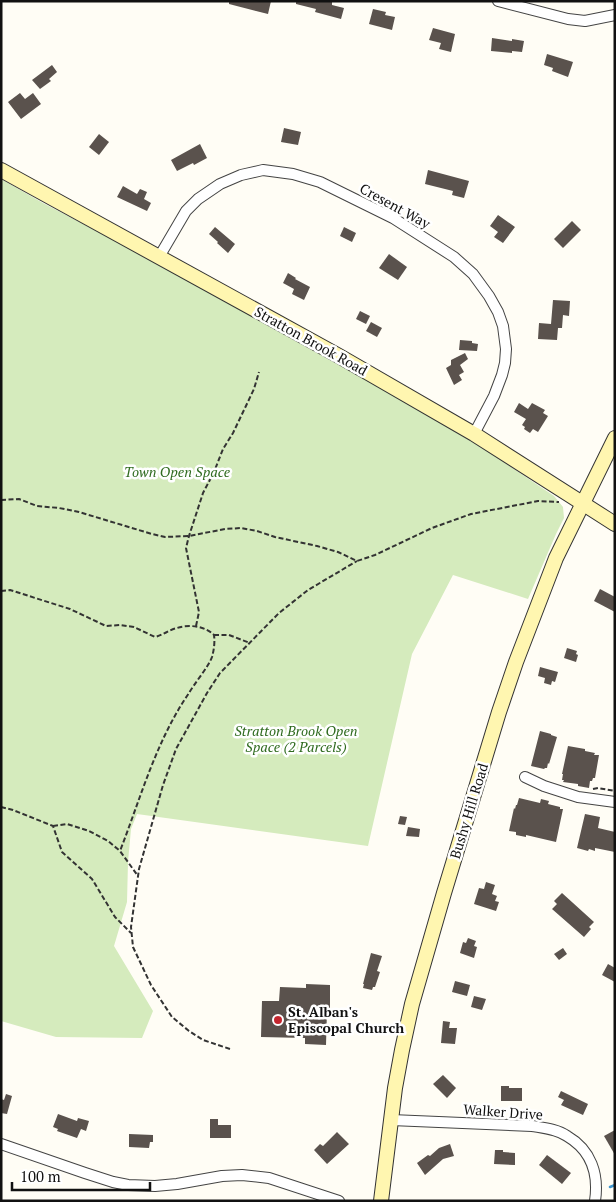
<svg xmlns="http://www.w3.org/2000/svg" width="616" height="1202" font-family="'PT Serif',serif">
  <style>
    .green { fill: #d5ebbd }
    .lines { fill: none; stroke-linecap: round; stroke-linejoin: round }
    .stream { stroke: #3f96cf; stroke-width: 2.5 }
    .building { fill: #5a524d }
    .street-casing { stroke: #444; stroke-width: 12 }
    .secondary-casing { stroke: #333; stroke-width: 16 }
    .path { stroke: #333; stroke-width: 2; stroke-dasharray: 5 2.5; stroke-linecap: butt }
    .street { stroke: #fff; stroke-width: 10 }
    .secondary { stroke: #fff6b0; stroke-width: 14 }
    .poi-dot { fill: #c4262e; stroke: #fff; stroke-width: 2 }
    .labels { text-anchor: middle; stroke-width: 5; stroke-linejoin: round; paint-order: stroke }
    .street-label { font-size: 14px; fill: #111; stroke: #fff }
    .park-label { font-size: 14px; font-style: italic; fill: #2f6b1f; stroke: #fff }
    .poi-label { font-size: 14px; font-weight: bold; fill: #111; stroke: #fff; text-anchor: start }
  </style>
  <rect width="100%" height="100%" fill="#fffdf5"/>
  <!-- green -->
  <path class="green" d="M1,179L43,203L280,327L464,437L480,446L554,496L563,507L564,518L556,534L528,599L453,575L412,654L368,846L137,814L131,829L128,862L127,902L114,946L153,1011L142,1038L56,1037L1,1021Z"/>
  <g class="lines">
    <!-- stream -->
    <path class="stream" d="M610,1187L615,1185"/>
  </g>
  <!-- building -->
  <g class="building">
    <path d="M229,1H271L268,14L229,4Z"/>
    <path d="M296,1H332V5L344,8L341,19L315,12L316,9L296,4Z"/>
    <path d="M373,9L386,12L385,15L395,17L392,30L369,24Z"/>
    <path d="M433,28L455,34L451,52L439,49L441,43L429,40Z"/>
    <path d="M492,38L512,41V39L524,41L522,52L512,51V53L491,51Z"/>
    <path d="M547,54L573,62L568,77L552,71L553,68L544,65Z"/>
    <path d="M52,65L57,72L49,79L51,81L40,89L32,80Z"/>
    <path d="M20,93L25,99L33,93L41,104L21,119L8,102Z"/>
    <path d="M284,128L301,132L298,145L281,142Z"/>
    <path d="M99,134L109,142L99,155L89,147Z"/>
    <path d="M200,144L207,158L194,165L193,163L177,171L171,160Z"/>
    <path d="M428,170L469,181L464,198L452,195L453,191L425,184Z"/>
    <path d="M123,186L137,194L140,189L147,192L144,199L151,203L147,211L117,197Z"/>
    <path d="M498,215L515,227L503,243L494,237L498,232L490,226Z"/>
    <path d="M572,221L581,230L563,248L554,239Z"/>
    <path d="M215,227L235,244L228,253L217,243L218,242L209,234Z"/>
    <path d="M344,227L356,233L352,242L340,236Z"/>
    <path d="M389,254L407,267L398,280L379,268Z"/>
    <path d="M288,273L296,278L295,279L310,287L304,300L292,294L294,289L283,283Z"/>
    <path d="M553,300L570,301L569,316L563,315L562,328H558L557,340L538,339L539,323L551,324Z"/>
    <path d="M360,311L370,316L366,324L356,319Z"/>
    <path d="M371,322L382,328L377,337L366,331Z"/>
    <path d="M460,340L472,341V343L478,344L477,351L459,350Z"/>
    <path d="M465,353L468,359L460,365L464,372L459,375L462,380L454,385L446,368L451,365V360Z"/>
    <path d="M519,403L528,409L532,403L545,410L543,413L548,416L538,432L533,429L530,433L524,429L525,427L522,425L526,419L514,412Z"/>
    <path d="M600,589L615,597V612L594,601Z"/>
    <path d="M567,648L577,651L576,654L578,655L576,662L564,658Z"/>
    <path d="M540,667L558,672L555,682L552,681L551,685L544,683L545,678L538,676Z"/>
    <path d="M540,731L551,734V735L557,737L549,764L548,763L547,768H545L544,769L531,766Z"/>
    <path d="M568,746L585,749V751L595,753L594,755H599L595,778H593L592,781H590L589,788L578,786V784L563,782L564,780H562L563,774H562Z"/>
    <path d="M519,798L540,803L541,799L549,801L548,804L560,807V809H563L556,842L526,835V837L516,835V832L509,831L514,808L515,809L516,805H517Z"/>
    <path d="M585,814L600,817L598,828L615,832V852L595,848V851L589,849L588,851L577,848Z"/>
    <path d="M400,816L407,817L405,825L398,824Z"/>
    <path d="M408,827L420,829L419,837L406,836Z"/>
    <path d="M486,882L495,885L492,894L497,896L495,901L499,902L496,911L474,904L479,888L484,889Z"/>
    <path d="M562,893L594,922L589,927L591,929L584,937L552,909L557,904L554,901Z"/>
    <path d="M468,938L476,941L474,946L477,947L474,958L460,953L463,942L466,943Z"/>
    <path d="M563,948L567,954L559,960L554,954Z"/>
    <path d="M371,953L382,956L377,971L380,972L375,987H373L372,990L363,988L364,984H363Z"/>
    <path d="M608,964L615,968V982L602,975Z"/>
    <path d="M455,981L470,985L467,996L452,992Z"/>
    <path d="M306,984L330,985V1010H327L326,1045L305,1044V1038L261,1037L262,1001H279L280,987L306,988Z"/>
    <path d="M474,996L486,999L482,1010L471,1007Z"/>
    <path d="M443,1021L450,1022L449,1028H457L455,1044L441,1043Z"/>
    <path d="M443,1075L456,1088L447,1098L433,1084Z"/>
    <path d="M501,1086H509V1088H522V1101H501Z"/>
    <path d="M561,1091L588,1104L583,1115L561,1105L564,1100L558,1097Z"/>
    <path d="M6,1094L12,1096L7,1114L1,1113V1099L4,1100Z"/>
    <path d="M58,1114L77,1121L78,1118L89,1121L86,1131L81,1129L77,1138L57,1131L58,1129L53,1127Z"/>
    <path d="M210,1119H218V1125H231V1138H210Z"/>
    <path d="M615,1130V1155L604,1136Z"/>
    <path d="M337,1132L349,1144L327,1164L314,1150L320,1144L323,1146Z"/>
    <path d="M129,1134L153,1135V1142H150L149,1148L129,1147Z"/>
    <path d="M450,1144L454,1156L443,1159L425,1175L417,1163L428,1155L430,1156L439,1148Z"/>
    <path d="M495,1150H503V1152L515,1153V1165L494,1164Z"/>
    <path d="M547,1155L571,1173L562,1184L539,1165Z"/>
  </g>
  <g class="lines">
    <defs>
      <g id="street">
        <path d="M498,1L568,19L585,21L615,15"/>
        <path d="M159,257L186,211L198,199L220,184L241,175L263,170L293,174L320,182L393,218L454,257L473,274L489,296L498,312L503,326L506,349L505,363L502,375L494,396L474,434"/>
        <path d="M525,777L544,786L578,797L615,802"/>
        <path d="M391,1120L532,1126C544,1128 557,1129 567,1136C591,1150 599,1174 595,1201"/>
        <path d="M1,1144L85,1173L113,1182L128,1185L155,1186L177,1184L222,1176L242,1175L269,1178L339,1201"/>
      </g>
      <g id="secondary">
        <path d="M1,170L21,181L339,356L474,434L615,524"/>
        <path d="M381,1201L395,1088L402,1050L412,1004L444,893L499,712L516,662L556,558L615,438"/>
      </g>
    </defs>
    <!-- street casing -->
    <use href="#street" class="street-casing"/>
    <!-- secondary casing -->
    <use href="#secondary" class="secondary-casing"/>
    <!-- path -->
    <g class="path">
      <path d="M1,500L19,499L37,506L59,508L79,512L152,534L165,537L189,536L225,529L241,528L257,531L275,537L317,546L338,552L357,561L375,555L432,528L471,514L538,501L559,502"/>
      <path d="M1,591L10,590L70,609L106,626L120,625L134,627L155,637C163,635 169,630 177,628C189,624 205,626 214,635C215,642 214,650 212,657C209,666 194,684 189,693C156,741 141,797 120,851"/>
      <path d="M196,626L199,612L186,548L189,536L203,493L214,472L223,449L233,433L254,389L259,372"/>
      <path d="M214,635H229L250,643"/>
      <path d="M593,789L598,788L615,791"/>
      <path d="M1,807L13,810L53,826L62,852L92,879L115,917L131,933"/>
      <path d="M53,826L67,824L89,831L108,841L120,851L138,876"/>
      <path d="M230,1049L203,1040L189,1031L172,1017L151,985L133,947L131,927L139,869L163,785L176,749L207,693L220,673L279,613L308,590L357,561"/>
    </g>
    <!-- street -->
    <use href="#street" class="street"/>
    <!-- secondary -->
    <use href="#secondary" class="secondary"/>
  </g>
  <!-- markers -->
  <circle class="poi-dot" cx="278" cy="1020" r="5"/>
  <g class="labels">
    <!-- street labels -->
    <g class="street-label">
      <text transform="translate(395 206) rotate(29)" y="5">Cresent Way</text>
      <text transform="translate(311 341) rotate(29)" y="5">Stratton Brook Road</text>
      <text transform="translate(469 811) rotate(-73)" y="5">Bushy Hill Road</text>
      <text transform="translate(503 1112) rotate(4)" y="5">Walker Drive</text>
    </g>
    <!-- park labels -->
    <g class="park-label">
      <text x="177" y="477">Town Open Space</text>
      <text x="296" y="736">Stratton Brook Open<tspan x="296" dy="16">Space (2 Parcels)</tspan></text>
    </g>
    <!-- poi labels -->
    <g class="poi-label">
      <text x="288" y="1017">St. Alban's<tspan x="288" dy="16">Episcopal Church</tspan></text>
    </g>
  </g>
  <!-- border -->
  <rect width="616" height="1202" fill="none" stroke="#111111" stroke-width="5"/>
  <!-- scale -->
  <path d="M12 1182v8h138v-8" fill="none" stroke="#111111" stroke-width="2.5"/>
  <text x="20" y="1182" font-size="15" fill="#111111" stroke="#ffffff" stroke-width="4" paint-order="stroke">100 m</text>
</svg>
